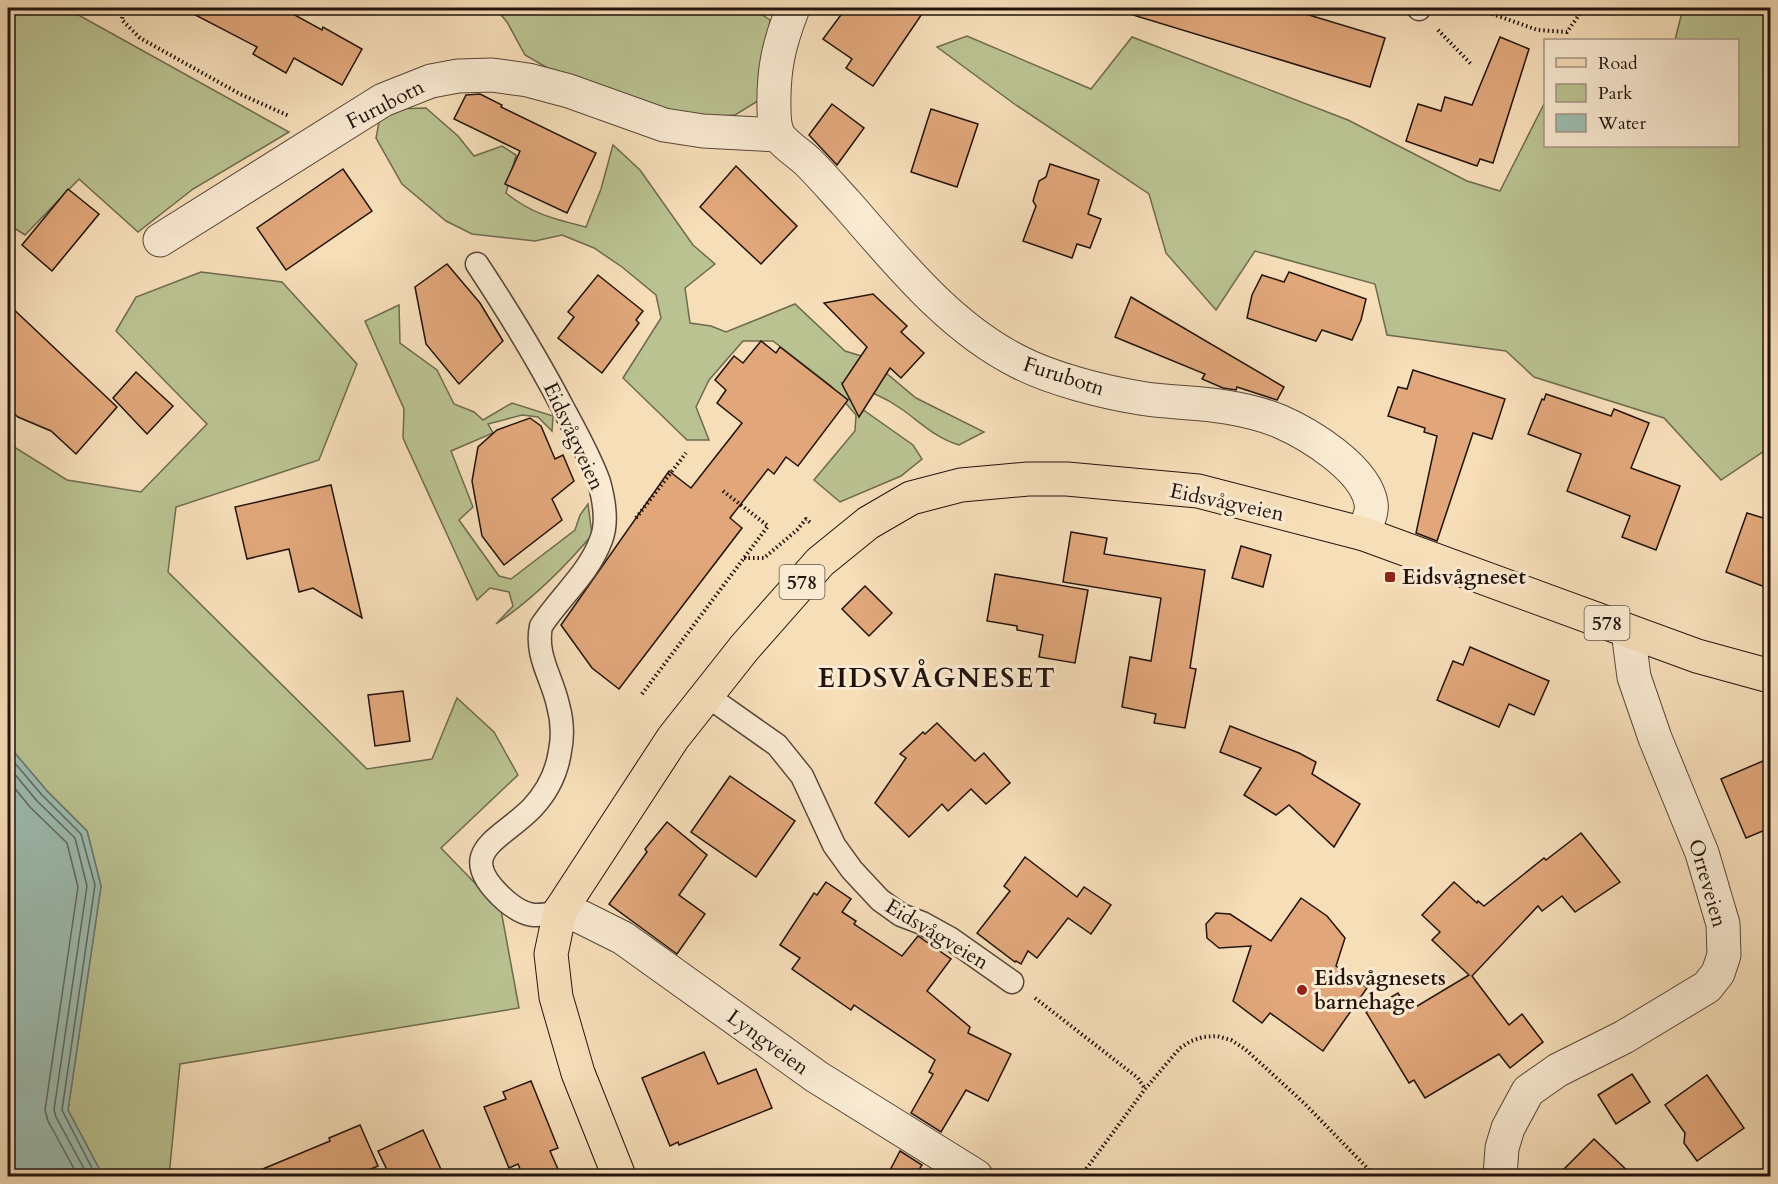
<svg xmlns="http://www.w3.org/2000/svg" width="1778" height="1184" font-family="Cardo,serif">
  <style>
    .green { fill: #bac291; stroke: #6e6a4f; stroke-width: 1.5 }
    .water { fill: #9dbcb1; stroke: #6c786f; stroke-width: 1.5 }
    .lines { fill: none; stroke-linecap: round; stroke-linejoin: round }
    .shore { stroke: #60685f; stroke-width: 1.5 }
    .building { fill: #e1a77b; stroke: #22130d; stroke-width: 1.5 }
    .service-casing { stroke: #574638; stroke-width: 25 }
    .minor-casing { stroke: #574638; stroke-width: 35 }
    .primary-casing { stroke: #22130d; stroke-width: 35 }
    .path { stroke: #22130d; stroke-width: 4; stroke-dasharray: 1.5 3; stroke-linecap: butt }
    .service { stroke: #f9ead2; stroke-width: 22 }
    .minor { stroke: #f9ead2; stroke-width: 33 }
    .primary { stroke: #f6deb9; stroke-width: 33 }
    .poi-dot { fill: #8f2418; stroke: #f9ead2; stroke-width: 2 }
    .labels { text-anchor: middle; stroke-width: 6; stroke-linejoin: round; paint-order: stroke }
    .shield { fill: #f9ead2; stroke: #625448; stroke-width: 1.5 }
    .shield-label { font-size: 20px; font-weight: bold; fill: #22130d }
    .street-label { font-size: 21px; fill: #22130d; stroke: #f9ead2 }
    .poi-label { font-size: 21px; font-weight: bold; fill: #22130d; stroke: #f9ead2; text-anchor: start }
    .district-label { font-size: 27px; font-weight: bold; letter-spacing: 1.5px; fill: #22130d; stroke: #f9ead2 }
  </style>
  <rect width="100%" height="100%" fill="#f6deb9"/>
  <filter id="stains"><feTurbulence type="fractalNoise" baseFrequency=".00333" numOctaves="4"/><feColorMatrix values="0 0 0 0 .2 0 0 0 0 .09 0 0 0 0 .02 0 0 0 .5 -.17"/></filter>
  <radialGradient id="worn" r=".72"><stop offset=".6" stop-color="#630" stop-opacity="0"/><stop offset="1" stop-color="#630" stop-opacity=".3"/></radialGradient>
  <!-- green -->
  <g class="green">
    <path d="M8,8H66L289,132L193,189L138,232L79,179L25,235L8,224Z"/>
    <path d="M495,8H554L559,11L564,8H752L770,20L761,99L735,115L703,117L662,110L558,74L525,55L507,22Z"/>
    <path d="M1683,8H1770V447L1721,480L1664,418L1534,377L1506,351L1387,335L1375,284L1255,251L1216,310L1166,253L1149,194L1013,103L937,47L967,36L1091,89L1132,37L1348,120L1467,181L1500,191L1545,102L1546,146H1738V40H1675Z"/>
    <path d="M426,108L458,136L474,156L502,146L516,155L506,193C532,214 554,219 586,227L601,189L613,145L640,170L693,245L715,264L685,288L690,323L711,326L726,332L795,304L845,351L868,358L916,398L984,432L959,445C937,439 921,423 903,410C885,397 864,388 842,383L862,409L913,445L922,459L901,476L840,502L814,480L855,431L856,415L831,386L773,341H743L709,380L696,407L709,440H687L623,378L661,318L656,295L622,267L594,248L562,235L535,241L472,234L446,221L402,184L376,138L379,122L393,109Z"/>
    <path d="M201,272L282,282L357,364L319,460L176,507L168,572L367,769L432,759L457,698L494,732L518,775L441,848L501,910L519,1008L180,1064L169,1176H103L68,1110L101,886L87,831L47,791L8,745V443L67,480L141,492L207,424L116,331L136,297Z"/>
    <path d="M399,305L400,343L437,370L454,404L474,412L483,420L512,403L553,416L552,431L538,417L522,415L488,424L493,433L451,451L473,507L459,520L499,576L511,579L575,530L580,515L588,504L592,535C564,568 533,599 496,624L513,606L509,592L490,588L477,600L403,438L404,409L365,321Z"/>
  </g>
  <!-- water -->
  <path class="water" d="M8,745L47,791L87,831L101,886L68,1110L103,1176H8Z"/>
  <g class="lines">
    <!-- shore -->
    <g class="shore">
      <path d="M8,755L42,795L81,834L95,885L62,1110L96,1176"/>
      <path d="M8,766L37,801L75,838L87,886L54,1110L56,1117L88,1176"/>
      <path d="M8,780L30,807L67,843L78,887L45,1110L48,1121L78,1176"/>
    </g>
  </g>
  <!-- building -->
  <g class="building">
    <path d="M182,8H282L322,30L323,27L362,49L342,85L294,58L286,73L253,54L257,47Z"/>
    <path d="M846,8H926L873,86L846,68L852,59L823,39Z"/>
    <path d="M1134,8H1286L1385,38L1370,87L1133,15Z"/>
    <path d="M1500,37L1529,49L1493,163L1480,159L1477,166L1406,141L1418,104L1441,111L1445,97L1472,105Z"/>
    <path d="M480,94L502,105L501,107L596,153L567,213L505,184L520,151L454,119L466,95Z"/>
    <path d="M832,104L864,128L837,165L809,135Z"/>
    <path d="M931,109L978,124L957,187L911,172Z"/>
    <path d="M1050,164L1099,180L1088,214L1101,219L1090,248L1077,244L1072,258L1023,241L1036,206L1033,201L1039,181L1046,177Z"/>
    <path d="M736,166L797,226L761,264L700,207Z"/>
    <path d="M343,169L372,211L286,270L257,228Z"/>
    <path d="M68,189L99,214L52,271L22,245Z"/>
    <path d="M447,264L480,303L503,341L459,384L426,344L415,287Z"/>
    <path d="M1289,272L1366,299L1361,320L1352,340L1322,330L1316,341L1247,318L1252,295L1262,275L1284,282Z"/>
    <path d="M598,275L643,311L636,320L639,323L602,373L558,338L574,317L568,312Z"/>
    <path d="M873,294L907,326L901,332L924,353L901,378L890,368L859,417L842,384L867,347L824,303Z"/>
    <path d="M1131,297L1284,387L1277,400L1237,387L1236,390L1223,388L1202,379L1205,374L1115,337Z"/>
    <path d="M8,304L117,407L76,454L51,431L18,417L8,408Z"/>
    <path d="M761,341L776,353L780,347L848,400L798,466L786,457L774,474L768,469L730,518L742,528L619,689L592,668L561,625L669,471L691,488L742,423L717,403L726,390L715,380L734,356L743,363Z"/>
    <path d="M1413,370L1505,399L1492,439L1473,433L1437,541L1416,533L1437,436L1424,432L1425,428L1388,416L1398,387L1407,389Z"/>
    <path d="M136,372L173,406L147,434L113,398Z"/>
    <path d="M1546,394L1611,416L1614,409L1649,423L1631,468L1680,486L1656,550L1622,537L1630,516L1567,491L1581,454L1528,434L1542,399L1544,400Z"/>
    <path d="M530,418L541,426L555,459L563,455L574,481L552,499L562,520L504,565L482,536L472,481L478,447L497,430Z"/>
    <path d="M331,485L362,618L313,588L299,592L289,549L247,559L235,507Z"/>
    <path d="M1747,513L1770,520V589L1726,572Z"/>
    <path d="M1071,532L1107,538L1104,554L1205,570L1190,668L1196,669L1185,728L1154,723L1156,714L1122,707L1130,657L1151,661L1161,598L1063,582Z"/>
    <path d="M1241,546L1271,555L1263,587L1232,578Z"/>
    <path d="M995,574L1088,590L1075,663L1039,657L1043,635L1017,630V626L987,621Z"/>
    <path d="M865,586L892,613L869,636L842,609Z"/>
    <path d="M1470,647L1549,681L1534,715L1509,704L1499,727L1437,700L1453,661L1463,665Z"/>
    <path d="M403,691L410,741L375,746L368,695Z"/>
    <path d="M937,723L975,761L984,753L1010,783L986,804L971,789L948,811L942,804L909,837L875,803L906,758L900,754L923,732L925,734Z"/>
    <path d="M1230,726L1299,753L1316,762L1312,774L1360,804L1334,847L1289,805L1276,815L1244,795L1261,768L1220,752Z"/>
    <path d="M1770,758V828L1746,838L1721,779Z"/>
    <path d="M730,776L795,821L756,877L691,832Z"/>
    <path d="M667,822L707,855L679,895L705,914L677,954L609,904L647,852L645,849Z"/>
    <path d="M1581,833L1620,882L1575,912L1562,896L1542,911L1538,906L1472,976L1509,1025L1522,1014L1543,1042L1510,1068L1499,1054L1425,1098L1414,1080L1409,1083L1366,1012L1398,993L1409,1011L1469,975L1432,940L1440,932L1422,915L1454,882L1477,903L1478,901L1484,906L1544,858L1546,860Z"/>
    <path d="M1025,857L1077,897L1084,887L1111,905L1091,934L1068,918L1037,958L1028,951L1021,964L1016,961L1015,962L977,933L1010,891L1004,886Z"/>
    <path d="M826,882L851,899L842,912L856,921L854,924L902,956L918,936L951,959L927,991L970,1027L968,1033L1011,1054L988,1101L966,1090L941,1132L911,1113L933,1074L929,1072L935,1060L854,1005L851,1010L792,969L800,958L780,945L814,893L817,895Z"/>
    <path d="M1301,898L1327,916L1345,938L1336,966L1367,988L1323,1051L1270,1013L1262,1023L1233,1001L1251,946L1219,948L1207,938L1206,924L1216,913L1230,914L1271,941Z"/>
    <path d="M704,1052L718,1084L756,1069L772,1108L679,1145L678,1142L670,1146L642,1078Z"/>
    <path d="M1632,1074L1650,1102L1616,1124L1598,1095Z"/>
    <path d="M1707,1075L1744,1128L1697,1161L1684,1143L1685,1133L1665,1105Z"/>
    <path d="M531,1081L558,1148L550,1151L561,1176H523L518,1164L509,1168L484,1107L506,1099L503,1092Z"/>
    <path d="M360,1125L378,1166L354,1176H246L330,1141L329,1138Z"/>
    <path d="M423,1130L444,1176H390L378,1151Z"/>
    <path d="M1594,1139L1633,1176H1557Z"/>
    <path d="M900,1151L922,1165L915,1176H887Z"/>
  </g>
  <g class="lines">
    <defs>
      <g id="service">
        <path d="M1418,8L1419,9"/>
        <path d="M477,264C508,311 537,358 563,408C576,432 590,457 599,482C604,500 608,523 601,540C589,573 560,597 541,626C535,656 552,677 558,705C562,719 563,736 560,751C557,772 547,792 532,808C500,841 451,852 506,901C525,917 536,918 560,911"/>
        <path d="M706,695L777,745L802,776L834,845L852,870L880,900L901,915L922,923L951,939L1012,982"/>
      </g>
      <g id="minor">
        <path d="M793,8C779,44 773,69 774,109C774,117 775,129 779,136C786,146 800,154 809,163C822,176 834,190 846,203C897,261 949,327 1019,362C1052,379 1103,392 1140,398C1169,403 1198,402 1226,407C1244,410 1262,414 1279,421C1309,434 1365,468 1371,503C1373,512 1366,525 1364,534"/>
        <path d="M160,240L383,100L431,81L458,76L492,75L528,80L569,91L664,125L703,131L778,135"/>
        <path d="M560,911L581,917L623,938L817,1077L976,1176"/>
        <path d="M1500,1176L1502,1148L1508,1128L1528,1091L1558,1070L1624,1037L1707,987L1718,973L1724,955L1723,924L1702,853L1655,738L1634,677L1628,631"/>
      </g>
      <path id="primary" d="M619,1176L578,1073L556,997L551,954L560,911L673,738L745,647L820,562L868,523L911,498L961,485L1028,479H1067L1198,491L1364,534L1697,656L1770,676"/>
    </defs>
    <!-- service casing -->
    <use href="#service" class="service-casing"/>
    <!-- minor casing -->
    <use href="#minor" class="minor-casing"/>
    <!-- primary casing -->
    <use href="#primary" class="primary-casing"/>
    <!-- path -->
    <g class="path">
      <path d="M123,8L122,20L140,38L240,94L289,116"/>
      <path d="M1475,8L1538,30L1567,32L1579,15L1585,10"/>
      <path d="M1438,30L1472,65"/>
      <path d="M636,518L686,453"/>
      <path d="M744,558H764L797,530L806,519L812,524"/>
      <path d="M642,694L768,526L723,491"/>
      <path d="M1035,998L1138,1078L1145,1089"/>
      <path d="M1081,1176L1145,1089L1180,1048L1191,1041L1203,1037L1217,1036L1231,1040L1245,1049L1304,1103L1375,1176"/>
    </g>
    <!-- service -->
    <use href="#service" class="service"/>
    <!-- minor -->
    <use href="#minor" class="minor"/>
    <!-- primary -->
    <use href="#primary" class="primary"/>
  </g>
  <!-- markers -->
  <g class="poi-dot">
    <rect x="1384" y="571" width="12" height="12" rx="3"/>
    <circle cx="1302" cy="990" r="6"/>
  </g>
  <g class="labels">
    <!-- shield labels -->
    <g class="shield">
      <rect x="779.5" y="565" width="45" height="34" rx="4.5"/>
      <rect x="1584.5" y="606" width="45" height="34" rx="4.5"/>
    </g>
    <g class="shield-label">
      <text x="802" y="589">578</text>
      <text x="1607" y="630">578</text>
    </g>
    <!-- street labels -->
    <g class="street-label">
      <text transform="translate(385 104) rotate(-27)" y="7">Furubotn</text>
      <text transform="translate(1064 376) rotate(18)" y="7">Furubotn</text>
      <text transform="translate(574 436) rotate(65)" y="7">Eidsvågveien</text>
      <text transform="translate(1227 502) rotate(12)" y="7">Eidsvågveien</text>
      <text transform="translate(1708 883) rotate(74)" y="7">Orreveien</text>
      <text transform="translate(937 934) rotate(31)" y="7">Eidsvågveien</text>
      <text transform="translate(768 1042) rotate(36)" y="7">Lyngveien</text>
    </g>
    <!-- poi labels -->
    <g class="poi-label">
      <text x="1402" y="584">Eidsvågneset</text>
      <text x="1314" y="985">Eidsvågnesets<tspan x="1314" dy="24">barnehage</tspan></text>
    </g>
    <!-- district labels -->
    <g class="district-label">
      <text x="937" y="687">EIDSVÅGNESET</text>
    </g>
  </g>
  <!-- margin -->
  <rect width="1778" height="1184" fill="none" stroke="#f6deb9" stroke-width="30"/>
  <rect x="9" y="9" width="1760" height="1166" fill="none" stroke="#22130d" stroke-width="3"/>
  <rect x="15" y="15" width="1748" height="1154" fill="none" stroke="#22130d" stroke-width="1.5"/>
  <!-- legend -->
  <rect x="1544" y="39" width="195" height="108" fill="#f9ead2" stroke="#a39483" stroke-width="1.5"/>
  <rect x="1556" y="58" width="30" height="9" fill="#f6deb9" stroke="#a39483" stroke-width="1.5"/>
  <text x="1598" y="69" font-size="18" fill="#22130d">Road</text>
  <rect x="1556" y="84" width="30" height="18" fill="#bac291" stroke="#a39483" stroke-width="1.5"/>
  <text x="1598" y="99" font-size="18" fill="#22130d">Park</text>
  <rect x="1556" y="114" width="30" height="18" fill="#9dbcb1" stroke="#a39483" stroke-width="1.5"/>
  <text x="1598" y="129" font-size="18" fill="#22130d">Water</text>
  <rect width="100%" height="100%" filter="url(#stains)"/>
  <rect width="100%" height="100%" fill="url(#worn)"/>
</svg>
